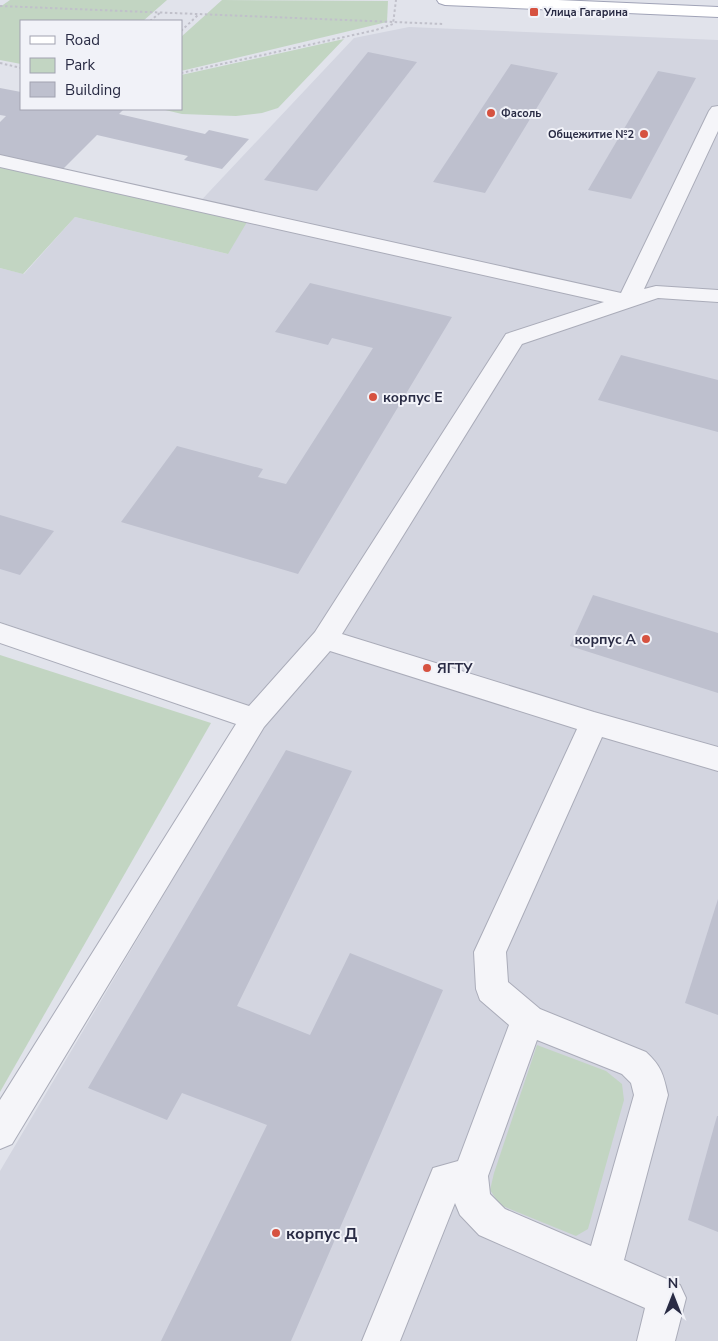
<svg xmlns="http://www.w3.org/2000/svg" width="718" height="1341" font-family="'Nunito Sans',sans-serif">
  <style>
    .built { fill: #d3d5e0 }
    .green { fill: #c2d5c2 }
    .building { fill: #bec0ce }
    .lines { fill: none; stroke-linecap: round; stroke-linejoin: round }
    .minor-casing { stroke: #aaacb9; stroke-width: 2 }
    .major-casing { stroke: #a0a3b7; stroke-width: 2 }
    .path { stroke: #c0c0ca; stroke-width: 2; stroke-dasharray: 2.5 2.5; stroke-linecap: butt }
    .minor { fill: #f5f5f9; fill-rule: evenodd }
    .major { fill: #fff; fill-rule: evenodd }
    .poi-dot { fill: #d65240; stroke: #f1f2f8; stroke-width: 2 }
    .labels { text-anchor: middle; stroke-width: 4; stroke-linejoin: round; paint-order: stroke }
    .far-poi-label { font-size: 11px; font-weight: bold; fill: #292b44; stroke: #f1f2f8; text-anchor: start }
    .poi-label { font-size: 14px; font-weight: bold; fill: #292b44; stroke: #f1f2f8; text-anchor: start }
    .near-poi-label { font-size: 16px; font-weight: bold; fill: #292b44; stroke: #f1f2f8; text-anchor: start }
  </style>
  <rect width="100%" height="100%" fill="#e1e3eb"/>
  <!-- built -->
  <path class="built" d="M409,27L718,40V1341H0V1171L271,714L0,622V268L24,274L75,217L228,254L193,209L354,38Z"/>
  <!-- green -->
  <g class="green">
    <path d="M10,0H167L143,21H21V64L0,60V7Z"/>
    <path d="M222,0L388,1L387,22L181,71V37Z"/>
    <path d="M344,39L278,108L262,113L236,116L182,114L161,109H181V75Z"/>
    <path d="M0,165L247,222L228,254L75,217L23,274L0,268Z"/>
    <path d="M0,655L211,723L0,1092Z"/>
    <path d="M537,1045L606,1071L622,1084L624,1100L588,1229L576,1236L500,1205L490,1190L494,1173Z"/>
  </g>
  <!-- building -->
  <g class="building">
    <path d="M368,52L417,62L317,191L264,180Z"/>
    <path d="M511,64L558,73L485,193L433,182Z"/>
    <path d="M658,71L696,78L631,199L588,190Z"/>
    <path d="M0,88L21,92V109H117L123,110L119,114L205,134L209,130L249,139L222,169L184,160L188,156L97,135L61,171L0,156V122L6,116L0,115Z"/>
    <path d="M310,283L452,317L298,574L121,522L177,446L263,469L258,477L286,484L373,348L332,338L328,345L275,332Z"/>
    <path d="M621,355L718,380V432L598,400Z"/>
    <path d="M0,515L54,531L20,575L0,569Z"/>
    <path d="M593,595L718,633V693L570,646Z"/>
    <path d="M286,750L352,771L237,1006L310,1035L350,953L443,990L291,1341H161L267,1125L182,1093L167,1120L88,1088Z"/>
    <path d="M718,899V1015L685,1003Z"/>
    <path d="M717,1116H718V1232L688,1220Z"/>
  </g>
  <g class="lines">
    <defs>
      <path id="minor" d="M718,106V131L644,289L656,286L718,290V302L658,298L522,344L342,634L594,712L718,747V771L602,737L506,952L508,982L540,1009L646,1052C662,1067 663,1074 668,1095L624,1260L680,1285L686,1298L675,1341H637L645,1308L479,1235L460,1215L455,1203L400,1341H362L433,1168L458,1161L509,1025L480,1000L476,989L474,952L577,729L330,651L264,727L12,1144L0,1149V1100L236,724L0,643V623L249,706L315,632L506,334L604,302L0,167V155L621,293L709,111L712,107ZM537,1040L622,1074L631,1083L634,1095L591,1246L505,1209L490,1194L488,1176Z"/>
      <path id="major" d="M437,0H558L718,7V17L445,5L439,3Z"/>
    </defs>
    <!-- minor casing -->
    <use href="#minor" class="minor-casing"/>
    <!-- major casing -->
    <use href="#major" class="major-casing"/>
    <!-- path -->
    <g class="path">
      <path d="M0,6L443,24"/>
      <path d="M150,21L161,12"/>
      <path d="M181,31L198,15"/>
      <path d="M0,63L21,68"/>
      <path d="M181,73L376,30L393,24L396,0"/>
    </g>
    <!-- minor -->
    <use href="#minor" class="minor"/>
    <!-- major -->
    <use href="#major" class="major"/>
  </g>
  <!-- markers -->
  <g class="poi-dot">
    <rect x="529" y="7" width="10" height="10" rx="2.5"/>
    <circle cx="491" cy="113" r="5"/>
    <circle cx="644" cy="134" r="5"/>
    <circle cx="373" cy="397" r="5"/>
    <circle cx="646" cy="639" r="5"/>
    <circle cx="427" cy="668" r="5"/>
    <circle cx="276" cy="1233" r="5"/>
  </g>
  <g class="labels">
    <!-- far-poi labels -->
    <g class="far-poi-label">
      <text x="544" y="16">Улица Гагарина</text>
      <text x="501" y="117">Фасоль</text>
      <text x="634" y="138" text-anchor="end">Общежитие №2</text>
    </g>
    <!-- poi labels -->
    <g class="poi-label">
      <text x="383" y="402">корпус Е</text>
      <text x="636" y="644" text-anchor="end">корпус А</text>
      <text x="437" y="673">ЯГТУ</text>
    </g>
    <!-- near-poi labels -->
    <g class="near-poi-label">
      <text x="286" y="1239">корпус Д</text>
    </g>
  </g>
  <!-- legend -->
  <rect x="20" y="20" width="162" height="90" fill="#f1f2f8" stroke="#a1a2b0"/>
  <rect x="30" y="36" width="25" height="8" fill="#ffffff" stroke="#a1a2b0"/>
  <text x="65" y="45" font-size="15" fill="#292b44">Road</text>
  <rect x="30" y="58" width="25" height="15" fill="#c2d5c2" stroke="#a1a2b0"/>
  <text x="65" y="70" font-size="15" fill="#292b44">Park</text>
  <rect x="30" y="82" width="25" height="15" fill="#bec0ce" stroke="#a1a2b0"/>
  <text x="65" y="95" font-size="15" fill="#292b44">Building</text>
  <!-- north arrow -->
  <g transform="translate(673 1296)" stroke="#f1f2f8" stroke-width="4" paint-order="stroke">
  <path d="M0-4L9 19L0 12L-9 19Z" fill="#292b44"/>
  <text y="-8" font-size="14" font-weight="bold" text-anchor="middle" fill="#292b44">N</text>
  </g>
</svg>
